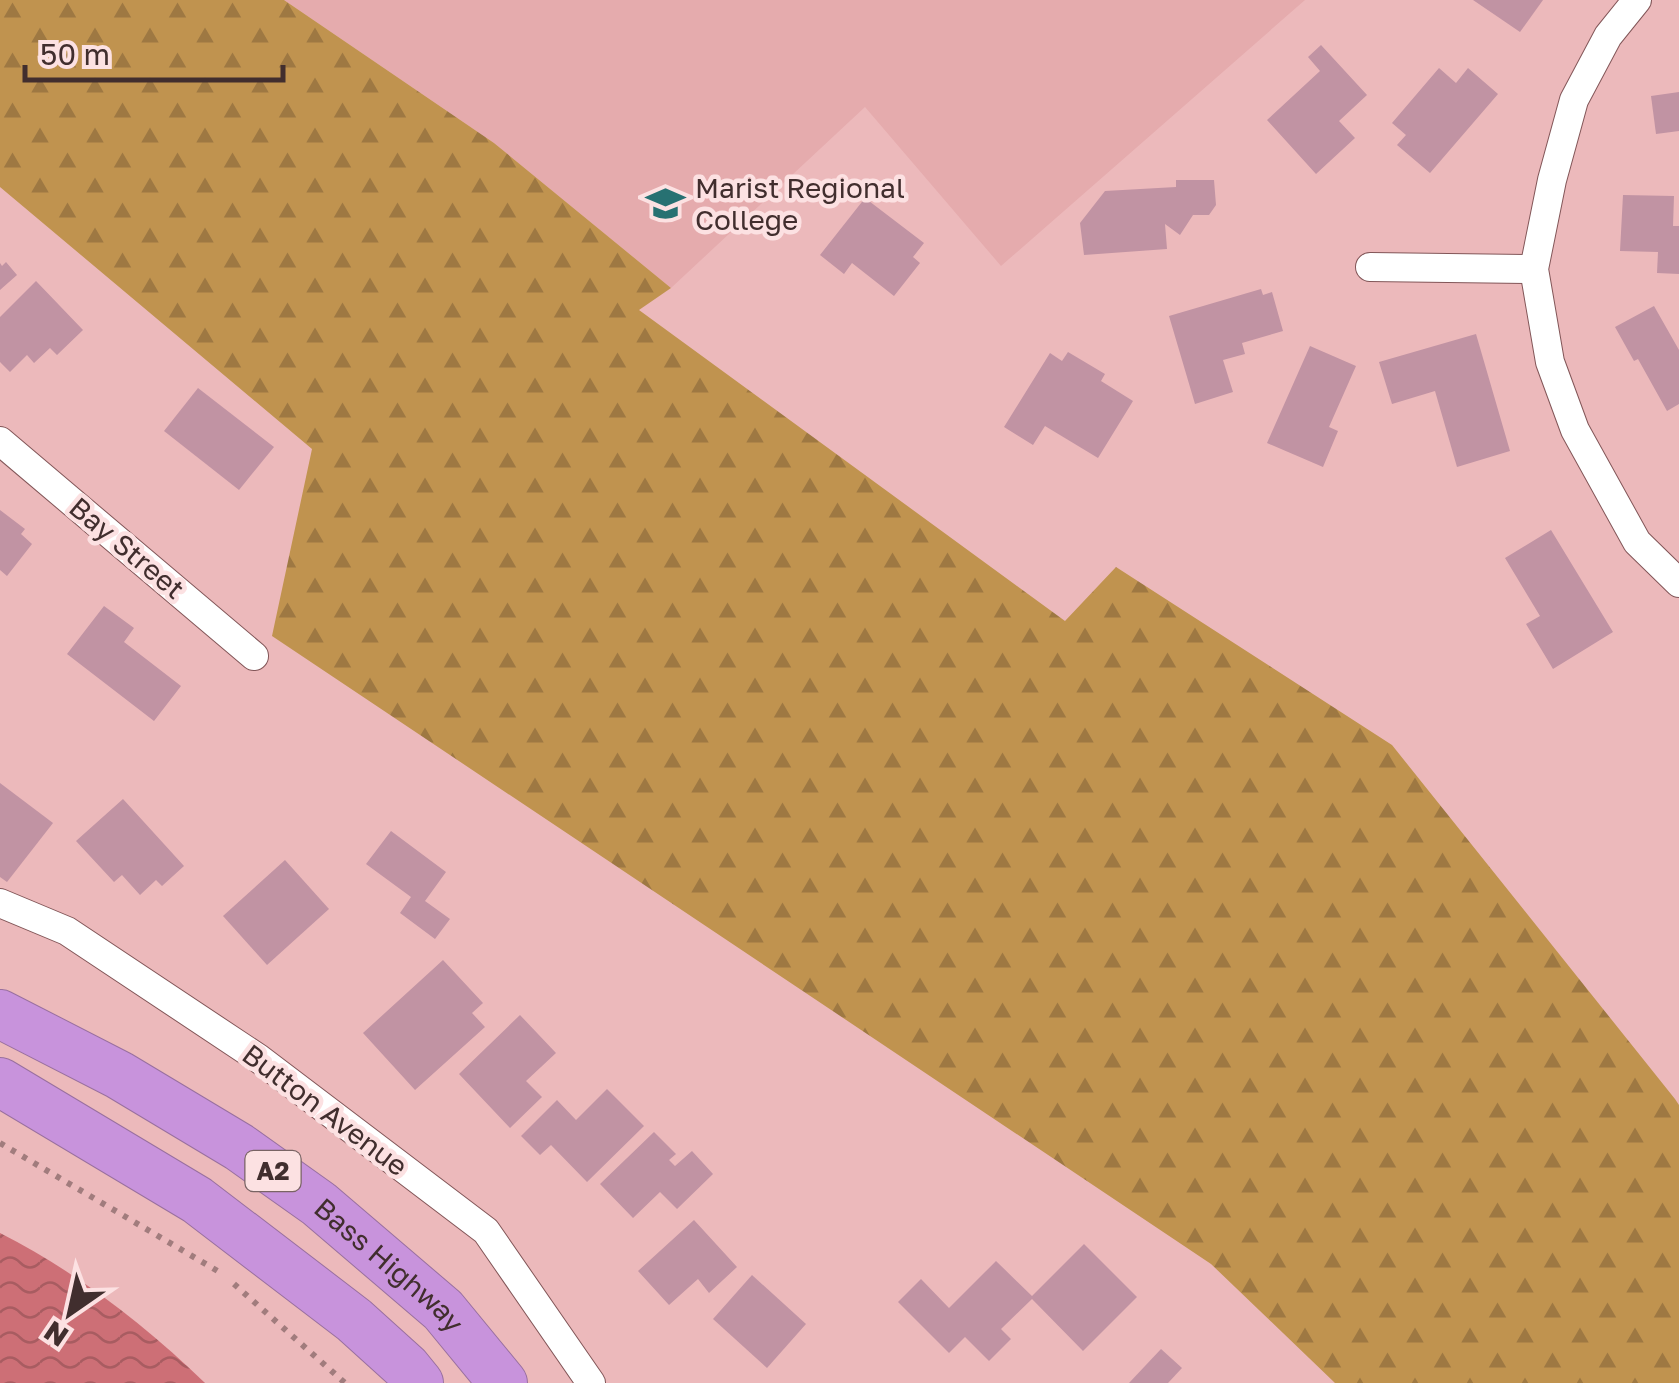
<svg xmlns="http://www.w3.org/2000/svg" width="1679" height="1383" font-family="'Golos Text',sans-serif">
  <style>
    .built { fill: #e5abad }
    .forest { fill: url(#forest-firs) }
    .water { fill: url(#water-waves) }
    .building { fill: #c193a3 }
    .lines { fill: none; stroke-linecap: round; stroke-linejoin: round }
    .street-casing { stroke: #825658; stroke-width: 30 }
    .highway-casing { stroke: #99709f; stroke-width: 50 }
    .path { stroke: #a17c7d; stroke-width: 6; stroke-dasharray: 5 8; stroke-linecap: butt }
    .street { stroke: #fff; stroke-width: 28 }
    .highway { stroke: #c893dc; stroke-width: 48 }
    .labels { text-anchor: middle; stroke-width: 9; stroke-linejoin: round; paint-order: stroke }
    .shield { fill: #fce1e2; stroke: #796464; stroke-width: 2.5 }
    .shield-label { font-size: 25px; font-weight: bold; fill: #412e2e }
    .poi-label { font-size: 28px; fill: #412e2e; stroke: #fce1e2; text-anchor: start }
    .street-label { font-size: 28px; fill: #412e2e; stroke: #fce1e2 }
  </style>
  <defs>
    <pattern id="forest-firs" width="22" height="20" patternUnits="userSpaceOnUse" patternTransform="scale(2.5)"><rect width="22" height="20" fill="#c0934f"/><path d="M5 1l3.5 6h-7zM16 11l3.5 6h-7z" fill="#9e7842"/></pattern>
    <pattern id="water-waves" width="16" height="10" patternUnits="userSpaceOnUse" patternTransform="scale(2.5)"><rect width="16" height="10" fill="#cd6f76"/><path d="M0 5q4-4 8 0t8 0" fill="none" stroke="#a85c61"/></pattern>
  </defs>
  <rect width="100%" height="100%" fill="#ecb9bb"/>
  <!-- built -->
  <path class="built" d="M284,0H1305L1001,266L865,107L671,288L494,143Z"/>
  <!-- forest -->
  <path class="forest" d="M0,0H284L494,143L671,288L639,310L1065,621L1116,567L1392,745L1675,1099L1679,1105V1383H1335L1211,1264L272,636L312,449L0,187Z"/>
  <!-- water -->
  <path class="water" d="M0,1233C75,1271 144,1324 205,1383H0Z"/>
  <!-- building -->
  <g class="building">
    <path d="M1473,0H1543L1520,32Z"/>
    <path d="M1321,45L1367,95L1339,121L1355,138L1316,174L1267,120L1320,71L1308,57Z"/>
    <path d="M1439,68L1456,83L1468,68L1498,94L1430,173L1397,145L1406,135L1392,123Z"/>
    <path d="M1679,92V131L1656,134L1651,96Z"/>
    <path d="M1176,180H1214L1216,205L1209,215H1193L1180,235L1165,224L1167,249L1084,255L1080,223L1105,191L1176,187Z"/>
    <path d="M1623,195L1674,196L1673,226H1679V274L1657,273L1658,252L1620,251Z"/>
    <path d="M865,198L924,243L913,257L920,263L894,296L852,263L844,274L820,255Z"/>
    <path d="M6,262L17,275L0,290V263L2,266Z"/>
    <path d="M36,281L83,330L57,355L50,348L34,363L27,355L10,372L0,362V317Z"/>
    <path d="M1261,289L1263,295L1272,292L1283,331L1242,343L1245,354L1223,360L1233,392L1195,404L1169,316Z"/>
    <path d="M1654,306L1679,350V404L1667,411L1638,359L1634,361L1615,327Z"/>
    <path d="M1476,334L1510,451L1457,467L1435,391L1392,404L1379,362Z"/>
    <path d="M1310,346L1356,366L1329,427L1338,431L1323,467L1267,443Z"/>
    <path d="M1068,352L1105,374L1101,381L1133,401L1098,458L1045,426L1033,445L1004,427L1050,353L1062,361Z"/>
    <path d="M198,388L274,447L239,490L164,431Z"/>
    <path d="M0,510L25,529L21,534L32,544L7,576L0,570Z"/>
    <path d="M1551,530L1613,632L1553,669L1526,624L1540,616L1505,558Z"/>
    <path d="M104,606L134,628L124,642L181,686L154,721L67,654Z"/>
    <path d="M0,783L53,823L7,882L0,877Z"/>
    <path d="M123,799L184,866L162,886L156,880L140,895L122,875L114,882L76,841Z"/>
    <path d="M391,831L446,872L425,901L450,919L435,939L400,913L411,897L366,864Z"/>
    <path d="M285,860L329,909L267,965L223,916Z"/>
    <path d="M443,960L483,1003L472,1013L485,1027L415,1090L363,1033Z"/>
    <path d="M520,1015L556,1053L526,1081L542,1097L510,1128L459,1074Z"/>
    <path d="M607,1089L644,1126L587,1182L551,1145L540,1155L521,1136L557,1100L576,1120Z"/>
    <path d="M654,1132L676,1154L669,1160L675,1166L692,1151L713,1174L677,1209L660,1192L633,1218L600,1184Z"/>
    <path d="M694,1220L737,1267L709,1293L698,1279L669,1305L638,1271Z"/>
    <path d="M1084,1244L1137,1297L1083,1351L1032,1299L1001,1329L1011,1339L989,1361L965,1337L949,1353L898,1302L921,1279L949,1308L996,1261L1032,1296Z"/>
    <path d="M752,1275L806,1324L767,1368L713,1319Z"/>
    <path d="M1161,1349L1182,1368L1168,1383H1129Z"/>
  </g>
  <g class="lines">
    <defs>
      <g id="street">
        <path d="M1637,0L1608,36L1574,100L1552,180L1534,269L1550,362L1575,430L1637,542L1679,583"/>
        <path d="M1370,267L1534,269"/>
        <path d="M0,441L254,656"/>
        <path d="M0,903L67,931L258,1058L486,1231L591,1383"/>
      </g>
      <g id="highway">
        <path id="s1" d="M0,1014L119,1075L239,1147L319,1204L443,1310L503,1383"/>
        <path d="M0,1082L197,1200L354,1320L406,1367L419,1383"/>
      </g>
    </defs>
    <!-- street casing -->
    <use href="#street" class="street-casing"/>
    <!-- highway casing -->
    <use href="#highway" class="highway-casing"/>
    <!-- path -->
    <g class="path">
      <path d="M0,1143L221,1273"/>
      <path d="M234,1284L345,1383"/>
    </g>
    <!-- street -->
    <use href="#street" class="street"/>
    <!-- highway -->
    <use href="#highway" class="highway"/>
  </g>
  <!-- icons -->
  <defs>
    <symbol id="school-bare" viewBox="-9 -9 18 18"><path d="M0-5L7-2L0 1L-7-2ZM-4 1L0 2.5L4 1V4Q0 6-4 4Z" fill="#277172" stroke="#fce1e2" stroke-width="2.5" paint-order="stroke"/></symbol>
  </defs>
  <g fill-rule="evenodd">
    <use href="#school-bare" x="638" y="176" width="55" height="55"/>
  </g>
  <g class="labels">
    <!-- shield labels -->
    <rect class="shield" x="245.5" y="1151" width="55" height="40" rx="8"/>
    <g class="shield-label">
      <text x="273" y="1180">A2</text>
    </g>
    <!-- poi labels -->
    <g class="poi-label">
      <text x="695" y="198">Marist Regional<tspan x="695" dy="32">College</tspan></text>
    </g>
    <!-- street labels -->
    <g class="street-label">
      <text transform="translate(127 548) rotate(40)" y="10">Bay Street</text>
      <text transform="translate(325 1110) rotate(37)" y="10">Button Avenue</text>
      <text dy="10" stroke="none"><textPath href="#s1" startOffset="465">Bass Highway</textPath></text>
    </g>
  </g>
  <!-- north arrow -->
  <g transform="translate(70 1313) rotate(214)" stroke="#fce1e2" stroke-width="8" paint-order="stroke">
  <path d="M0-8L18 38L0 25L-18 38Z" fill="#412e2e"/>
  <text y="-15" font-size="28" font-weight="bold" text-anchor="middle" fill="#412e2e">N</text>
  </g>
  <!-- scale -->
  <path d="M25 65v15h258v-15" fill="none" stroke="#412e2e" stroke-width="5"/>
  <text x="40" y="65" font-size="30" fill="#412e2e" stroke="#fce1e2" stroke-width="8" paint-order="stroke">50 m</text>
</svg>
